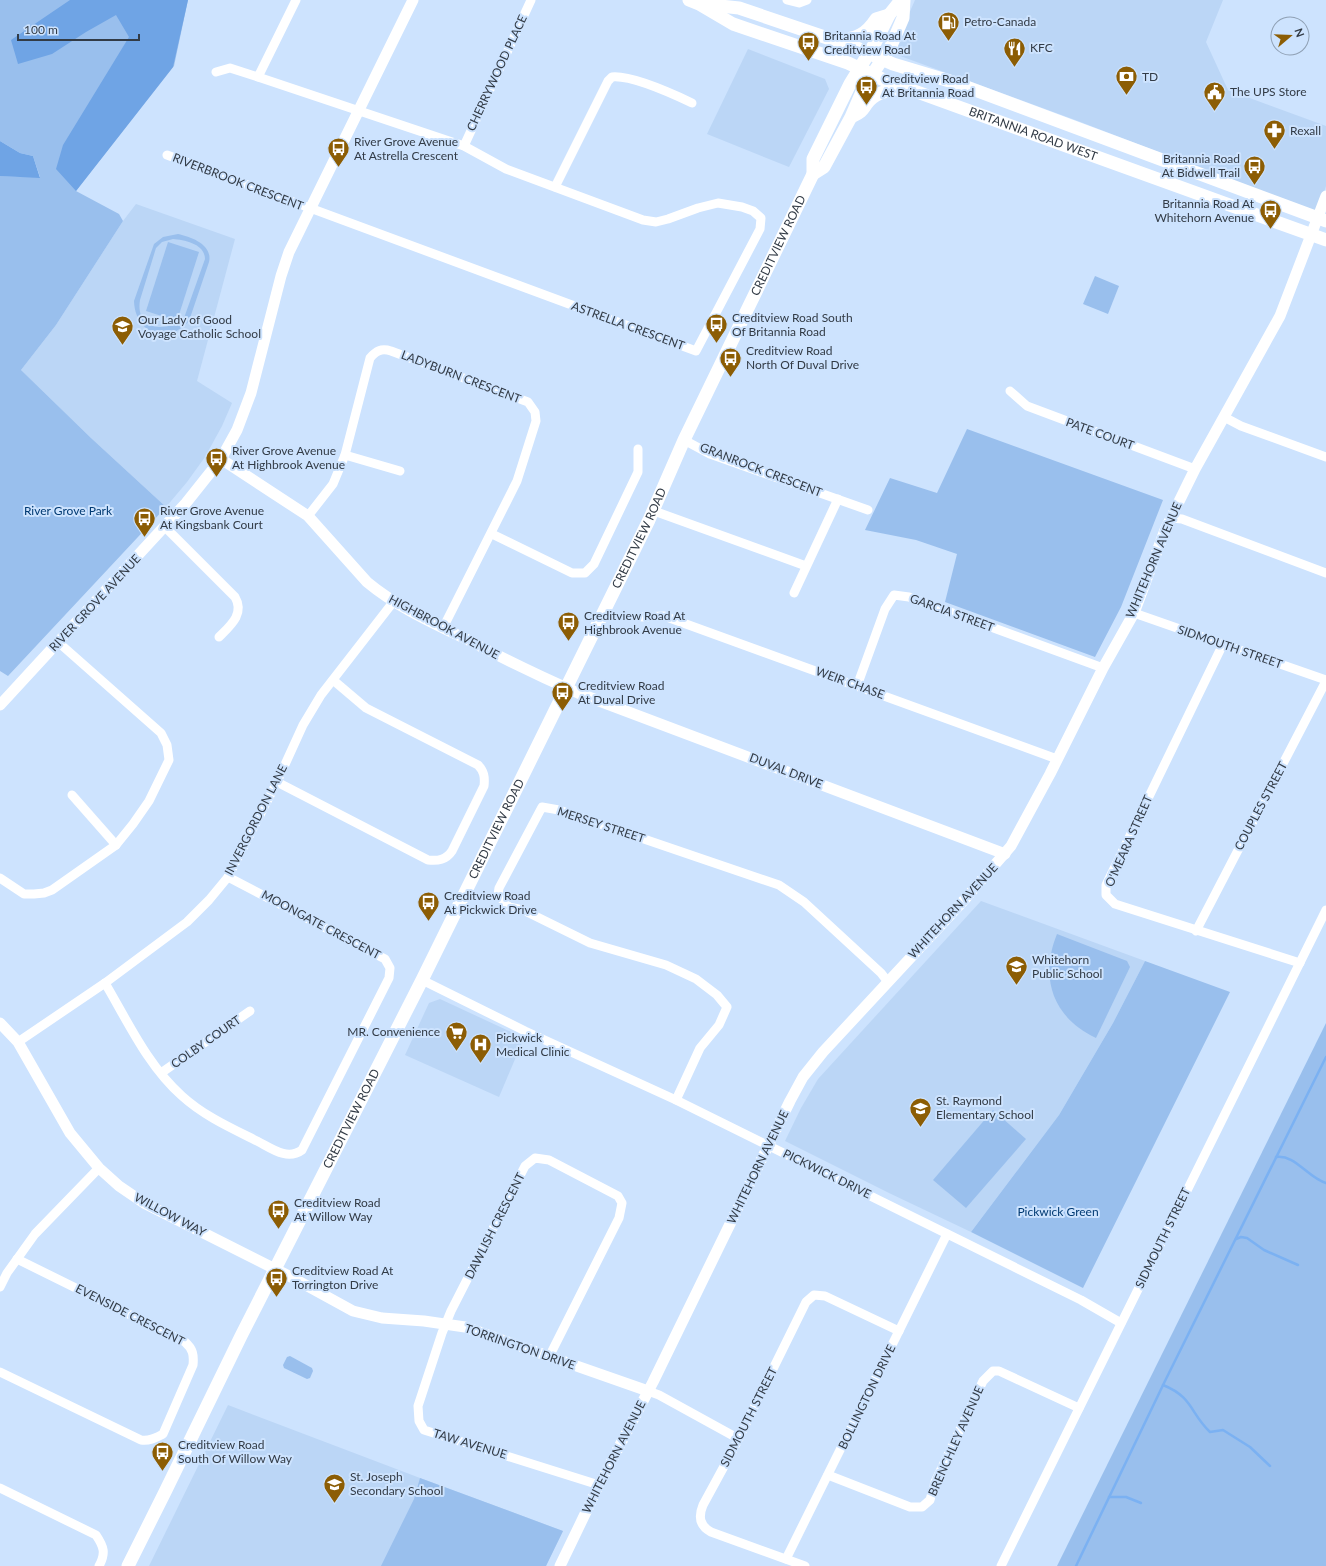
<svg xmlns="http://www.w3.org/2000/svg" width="1326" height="1566" font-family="Lato,sans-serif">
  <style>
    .built { fill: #bbd6f6 }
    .green { fill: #99bfed; fill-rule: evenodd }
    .forest { fill: #6fa4e5 }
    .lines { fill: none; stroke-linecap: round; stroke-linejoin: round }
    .stream { stroke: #7bb1f2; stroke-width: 2.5 }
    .minor { stroke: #fff; stroke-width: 9 }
    .tertiary { stroke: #fff; stroke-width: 11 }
    .secondary { stroke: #fff; stroke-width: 13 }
    .labels { text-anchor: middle; stroke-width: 4; stroke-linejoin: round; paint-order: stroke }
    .poi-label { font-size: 12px; fill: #323b46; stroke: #cde3fe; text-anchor: start }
    .street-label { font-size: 12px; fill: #323b46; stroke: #cde3fe }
    .park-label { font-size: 12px; fill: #003a73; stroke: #cde3fe }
  </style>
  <rect width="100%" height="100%" fill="#cde3fe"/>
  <!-- built -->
  <g class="built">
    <path d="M915,0H1223L1206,42L1228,90L1326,126V186L1317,213L1078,121L892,53Z"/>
    <path d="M748,49L825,79L829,89L789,167L707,134Z"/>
    <path d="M136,204L235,239L197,381L232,403L222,426L205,457L187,482L166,507L91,438L21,370L56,325L123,221Z"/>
    <path d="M981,901L1145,961L1113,1023L1059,1115L971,1232L889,1193L785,1141L801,1108L818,1079Z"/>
    <path d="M440,999L524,1038L499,1097L405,1055L429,1003Z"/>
    <path d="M228,1405L420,1478L563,1531L546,1566H149Z"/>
  </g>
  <!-- green -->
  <g class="green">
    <path d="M0,0H188L174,66L76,191L119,214L123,221L56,325L21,370L91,438L166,507L8,676L0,671V176L40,177L33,156L20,153L0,141Z"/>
    <path d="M178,234C192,237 213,245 209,262L189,321C167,346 135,333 134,301L154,244L163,237ZM173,239C185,240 205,244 205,259L184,318C165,334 135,329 140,300L156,248L162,242Z"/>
    <path d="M168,242L199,252L177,321L146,311Z"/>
    <path d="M1095,276L1119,286L1108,314L1083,304Z"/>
    <path d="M967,429L1163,500L1121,607L1095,657L945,602L957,554L916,540L865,530L890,478L937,493Z"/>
    <path d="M1057,934L1127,961L1130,967L1096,1038C1053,1018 1039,978 1057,934Z"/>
    <path d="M1145,961L1230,992L1083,1288L971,1232L1059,1115L1113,1023Z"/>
    <path d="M1326,1023V1566H1057Z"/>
    <path d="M993,1110L1026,1139L966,1208L933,1180Z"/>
    <path d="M290,1356L312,1368L313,1371L310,1378L307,1379L284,1368L283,1365L287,1357Z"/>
    <path d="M420,1478L563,1531L546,1566H381L414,1499Z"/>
  </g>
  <!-- forest -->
  <g class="forest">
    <path d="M70,0H188L173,67L76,191L56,169L63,145L129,37L116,15L86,32L52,54L18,64L11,40Z"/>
    <path d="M0,141L20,153L33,156L40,178L0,176Z"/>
  </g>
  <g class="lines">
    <!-- stream -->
    <g class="stream">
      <path d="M1276,1157C1295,1154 1308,1178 1326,1183"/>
      <path d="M1236,1239L1241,1237L1247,1238L1264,1250L1298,1265"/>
      <path d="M1163,1385C1193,1397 1190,1413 1210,1432L1223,1430L1250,1447L1270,1466"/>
      <path d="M1109,1497H1126L1141,1503"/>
      <path d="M1076,1566L1165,1381L1326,1057"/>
    </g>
    <!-- minor -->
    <g class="minor">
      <path d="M787,0L799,3L807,0"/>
      <path d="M258,77L296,0"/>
      <path d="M464,146L531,0"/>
      <path d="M167,155L696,351L760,229L761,218L753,211L742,207L718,203L698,208L668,219L656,222L643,220L506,169L464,146L258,77L230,68L216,72"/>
      <path d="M555,187L608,81L612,77C632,75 673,94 692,103"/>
      <path d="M1010,391L1027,406L1195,469"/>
      <path d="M1224,417L1241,426L1326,457"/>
      <path d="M684,440L710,454L868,510"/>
      <path d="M345,455L400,471"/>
      <path d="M654,511L806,566"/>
      <path d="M308,516L333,484L345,455L370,358C376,351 381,348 391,351L528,402L535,412L536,421L517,481L443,628"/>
      <path d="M1171,518L1182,519L1326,573"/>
      <path d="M165,527L235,597C245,614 230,626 219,637"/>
      <path d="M492,534L572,573H585L594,564L638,472V449"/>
      <path d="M794,593L838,499"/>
      <path d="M1134,613L1326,680"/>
      <path d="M642,617L664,616L1057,759"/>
      <path d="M1223,644L1106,885V895L1115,904L1300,963"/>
      <path d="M857,686L885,609L894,595L909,597L1103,668"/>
      <path d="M277,782L428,860C438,861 446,860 452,851L484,786C485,777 484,771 478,765L366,708L333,680"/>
      <path d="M72,795L116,845"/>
      <path d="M0,878L24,894H34L44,893L52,890L116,845L133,824L149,801L169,760L167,745L161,733L58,642"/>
      <path d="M1196,931L1326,681"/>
      <path d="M422,980L525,1031L676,1100L1081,1300L1121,1323"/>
      <path d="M105,983C128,1022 148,1066 182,1096C204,1116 231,1128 257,1141C271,1148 287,1161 302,1150L389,978L390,968L385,959L228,877"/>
      <path d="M18,1042L105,983L187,922L209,900L228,877L277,782L303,725L321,695L394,601"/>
      <path d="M161,1073L250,1011"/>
      <path d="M676,1100L700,1048L719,1025L727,1007L717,995L696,979L666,965L590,943L523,910L509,907L498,895L499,888L542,807L559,810L779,885L804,902L881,973L888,982"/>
      <path d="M0,1287L7,1273L35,1234L99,1168"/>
      <path d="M549,1357L619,1218L622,1203L618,1196L549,1160L535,1158L525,1166L451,1311L442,1333L418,1406L419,1421L424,1430L599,1485"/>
      <path d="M0,1372L141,1440C150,1441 155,1438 163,1434L193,1365C194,1355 193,1349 185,1342L17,1259"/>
      <path d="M648,1391L659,1395L739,1439"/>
      <path d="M828,1475L910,1507H922L930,1500L935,1482L983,1381L993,1371H999L1079,1408"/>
      <path d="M0,1488L96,1535C104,1547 106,1553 99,1566"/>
      <path d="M786,1559L947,1234"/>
      <path d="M805,1566L711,1532C700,1526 698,1517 703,1505L734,1448L806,1302L814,1295L825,1296L899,1331"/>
      <path d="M1001,1566L1326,910"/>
    </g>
    <!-- tertiary -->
    <g class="tertiary">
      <path d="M221,459L308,516L367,582C397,607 433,623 468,640C504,659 541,677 578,693L1005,854"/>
      <path d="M0,705L186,503L221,459L237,430L251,393L281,276L289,252L413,0"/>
      <path d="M0,1023L18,1042L70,1133L99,1168L119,1186L144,1203L291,1277L353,1311L382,1318L424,1321L465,1327L648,1391"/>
      <path d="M560,1566L599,1485L653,1382L790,1101L803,1077L823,1052L966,898L1011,846L1050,774L1103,668L1134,613L1165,530L1195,469L1280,316L1326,196"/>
    </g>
    <!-- secondary -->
    <g class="secondary">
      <path id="s1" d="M689,0L699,4L733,24L848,63L884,80L1326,240"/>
      <path d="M702,4L739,8L857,48L893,64L956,83L1326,221"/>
      <path d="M838,40C857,39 866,34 876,19L889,15"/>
      <path d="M853,116C864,111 862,109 869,101C878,91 893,89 906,89"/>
      <path d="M813,174L824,167L851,117L864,87L891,46L903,18L904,0"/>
      <path id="s2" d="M128,1566L165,1492L241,1336L422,980L649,520L684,440L813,174V159L850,84L875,43L889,15L901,0"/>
    </g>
  </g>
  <!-- icons -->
  <defs>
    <symbol id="fuel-pin" viewBox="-11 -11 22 30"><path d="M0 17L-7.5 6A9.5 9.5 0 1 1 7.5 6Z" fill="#8c5d04" stroke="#cde3fe"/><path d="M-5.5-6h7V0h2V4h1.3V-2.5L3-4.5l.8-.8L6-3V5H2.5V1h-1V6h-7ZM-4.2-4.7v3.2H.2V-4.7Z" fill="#fff"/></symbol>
    <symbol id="bus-pin" viewBox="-11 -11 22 30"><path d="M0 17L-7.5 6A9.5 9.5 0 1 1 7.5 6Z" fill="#8c5d04" stroke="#cde3fe"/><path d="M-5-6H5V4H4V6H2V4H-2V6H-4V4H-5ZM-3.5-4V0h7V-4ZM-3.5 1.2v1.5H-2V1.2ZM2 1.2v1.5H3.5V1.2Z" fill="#fff"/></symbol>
    <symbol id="restaurant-pin" viewBox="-11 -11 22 30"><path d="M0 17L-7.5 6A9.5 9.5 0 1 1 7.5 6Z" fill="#8c5d04" stroke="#cde3fe"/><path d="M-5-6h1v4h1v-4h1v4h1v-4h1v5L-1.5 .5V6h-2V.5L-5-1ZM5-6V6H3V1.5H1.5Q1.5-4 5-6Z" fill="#fff"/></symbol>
    <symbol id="bank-pin" viewBox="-11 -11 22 30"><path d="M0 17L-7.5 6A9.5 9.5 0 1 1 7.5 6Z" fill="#8c5d04" stroke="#cde3fe"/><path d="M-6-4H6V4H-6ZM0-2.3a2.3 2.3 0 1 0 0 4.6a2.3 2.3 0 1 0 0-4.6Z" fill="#fff"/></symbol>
    <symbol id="civic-pin" viewBox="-11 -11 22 30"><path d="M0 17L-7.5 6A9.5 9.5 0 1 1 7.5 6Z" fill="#8c5d04" stroke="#cde3fe"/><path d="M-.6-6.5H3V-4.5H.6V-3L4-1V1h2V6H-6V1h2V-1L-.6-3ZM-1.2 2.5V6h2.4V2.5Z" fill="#fff"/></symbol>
    <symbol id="pharmacy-pin" viewBox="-11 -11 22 30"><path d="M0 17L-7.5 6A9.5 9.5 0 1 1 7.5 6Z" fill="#8c5d04" stroke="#cde3fe"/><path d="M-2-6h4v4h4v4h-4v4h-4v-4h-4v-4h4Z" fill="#fff"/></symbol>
    <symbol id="school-pin" viewBox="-11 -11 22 30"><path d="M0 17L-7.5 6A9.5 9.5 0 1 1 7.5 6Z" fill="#8c5d04" stroke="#cde3fe"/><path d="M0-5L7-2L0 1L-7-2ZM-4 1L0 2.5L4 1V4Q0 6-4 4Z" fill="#fff"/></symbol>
    <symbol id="supermarket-pin" viewBox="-11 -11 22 30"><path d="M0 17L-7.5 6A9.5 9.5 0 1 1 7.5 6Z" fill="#8c5d04" stroke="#cde3fe"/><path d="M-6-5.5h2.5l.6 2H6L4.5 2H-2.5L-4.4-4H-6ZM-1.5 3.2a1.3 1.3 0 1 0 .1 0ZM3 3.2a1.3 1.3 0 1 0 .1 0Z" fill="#fff"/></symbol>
    <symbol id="hospital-pin" viewBox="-11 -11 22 30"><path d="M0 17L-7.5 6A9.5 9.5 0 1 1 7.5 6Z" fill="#8c5d04" stroke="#cde3fe"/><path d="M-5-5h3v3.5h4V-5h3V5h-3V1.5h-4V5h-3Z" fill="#fff"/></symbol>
  </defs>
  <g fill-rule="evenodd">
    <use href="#fuel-pin" x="936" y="10" width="25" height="34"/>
    <use href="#bus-pin" x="796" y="30" width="25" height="34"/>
    <use href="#restaurant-pin" x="1002" y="36" width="25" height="34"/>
    <use href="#bank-pin" x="1114" y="64" width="25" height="34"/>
    <use href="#bus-pin" x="854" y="74" width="25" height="34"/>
    <use href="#civic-pin" x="1202" y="80" width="25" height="34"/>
    <use href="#pharmacy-pin" x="1262" y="118" width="25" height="34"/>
    <use href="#bus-pin" x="326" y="136" width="25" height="34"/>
    <use href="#bus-pin" x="1242" y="154" width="25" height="34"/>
    <use href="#bus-pin" x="1258" y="198" width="25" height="34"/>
    <use href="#bus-pin" x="704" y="312" width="25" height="34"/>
    <use href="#school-pin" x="110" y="314" width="25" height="34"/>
    <use href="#bus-pin" x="718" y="346" width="25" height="34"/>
    <use href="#bus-pin" x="204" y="446" width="25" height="34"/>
    <use href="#bus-pin" x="132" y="506" width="25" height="34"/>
    <use href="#bus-pin" x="556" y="610" width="25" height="34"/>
    <use href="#bus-pin" x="550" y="680" width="25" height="34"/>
    <use href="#bus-pin" x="416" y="890" width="25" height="34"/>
    <use href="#school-pin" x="1004" y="954" width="25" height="34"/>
    <use href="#supermarket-pin" x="444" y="1020" width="25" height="34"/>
    <use href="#hospital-pin" x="468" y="1032" width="25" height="34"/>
    <use href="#school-pin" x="908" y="1096" width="25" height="34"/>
    <use href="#bus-pin" x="266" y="1198" width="25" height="34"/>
    <use href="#bus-pin" x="264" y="1266" width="25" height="34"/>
    <use href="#bus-pin" x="150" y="1440" width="25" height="34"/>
    <use href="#school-pin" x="322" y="1472" width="25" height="34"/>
  </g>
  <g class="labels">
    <!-- poi labels -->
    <g class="poi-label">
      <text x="964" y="26">Petro-Canada</text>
      <text x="824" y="40">Britannia Road At<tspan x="824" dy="14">Creditview Road</tspan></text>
      <text x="1030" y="52">KFC</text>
      <text x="1142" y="81">TD</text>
      <text x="882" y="83">Creditview Road<tspan x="882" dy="14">At Britannia Road</tspan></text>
      <text x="1230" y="96">The UPS Store</text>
      <text x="1290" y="135">Rexall</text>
      <text x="354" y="146">River Grove Avenue<tspan x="354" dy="14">At Astrella Crescent</tspan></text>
      <text x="1240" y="163" text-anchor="end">Britannia Road<tspan x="1240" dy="14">At Bidwell Trail</tspan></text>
      <text x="1254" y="208" text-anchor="end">Britannia Road At<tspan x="1254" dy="14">Whitehorn Avenue</tspan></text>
      <text x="732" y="322">Creditview Road South<tspan x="732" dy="14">Of Britannia Road</tspan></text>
      <text x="138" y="324">Our Lady of Good<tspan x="138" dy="14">Voyage Catholic School</tspan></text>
      <text x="746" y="355">Creditview Road<tspan x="746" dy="14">North Of Duval Drive</tspan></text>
      <text x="232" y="455">River Grove Avenue<tspan x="232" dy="14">At Highbrook Avenue</tspan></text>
      <text x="160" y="515">River Grove Avenue<tspan x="160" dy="14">At Kingsbank Court</tspan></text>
      <text x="584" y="620">Creditview Road At<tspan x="584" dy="14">Highbrook Avenue</tspan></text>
      <text x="578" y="690">Creditview Road<tspan x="578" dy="14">At Duval Drive</tspan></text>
      <text x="444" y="900">Creditview Road<tspan x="444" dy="14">At Pickwick Drive</tspan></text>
      <text x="1032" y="964">Whitehorn<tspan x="1032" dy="14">Public School</tspan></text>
      <text x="440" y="1036" text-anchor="end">MR. Convenience</text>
      <text x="496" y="1042">Pickwick<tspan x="496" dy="14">Medical Clinic</tspan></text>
      <text x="936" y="1105">St. Raymond<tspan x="936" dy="14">Elementary School</tspan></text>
      <text x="294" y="1207">Creditview Road<tspan x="294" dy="14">At Willow Way</tspan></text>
      <text x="292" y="1275">Creditview Road At<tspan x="292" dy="14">Torrington Drive</tspan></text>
      <text x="178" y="1449">Creditview Road<tspan x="178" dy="14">South Of Willow Way</tspan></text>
      <text x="350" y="1481">St. Joseph<tspan x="350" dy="14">Secondary School</tspan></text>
    </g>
    <!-- street labels -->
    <g class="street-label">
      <text transform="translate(497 73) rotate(-65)" y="4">CHERRYWOOD PLACE</text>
      <text dy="4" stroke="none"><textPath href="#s1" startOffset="370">BRITANNIA ROAD WEST</textPath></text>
      <text transform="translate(238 182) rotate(21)" y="4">RIVERBROOK CRESCENT</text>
      <text dy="4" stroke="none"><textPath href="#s2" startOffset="1472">CREDITVIEW ROAD</textPath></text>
      <text transform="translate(628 326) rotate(20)" y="4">ASTRELLA CRESCENT</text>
      <text transform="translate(461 377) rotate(21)" y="4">LADYBURN CRESCENT</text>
      <text transform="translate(1100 434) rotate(20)" y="4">PATE COURT</text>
      <text transform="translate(761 470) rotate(21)" y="4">GRANROCK CRESCENT</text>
      <text dy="4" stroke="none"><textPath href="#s2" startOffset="1148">CREDITVIEW ROAD</textPath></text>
      <text transform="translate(1154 560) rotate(-67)" y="4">WHITEHORN AVENUE</text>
      <text transform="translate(95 603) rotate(-47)" y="4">RIVER GROVE AVENUE</text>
      <text transform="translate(952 613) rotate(20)" y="4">GARCIA STREET</text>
      <text transform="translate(444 627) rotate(28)" y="4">HIGHBROOK AVENUE</text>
      <text transform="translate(1230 647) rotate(19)" y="4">SIDMOUTH STREET</text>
      <text transform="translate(850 683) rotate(20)" y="4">WEIR CHASE</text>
      <text transform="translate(786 771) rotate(21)" y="4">DUVAL DRIVE</text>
      <text transform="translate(1261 806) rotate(-62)" y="4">COUPLES STREET</text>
      <text transform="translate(256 820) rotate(-63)" y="4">INVERGORDON LANE</text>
      <text transform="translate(601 825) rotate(18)" y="4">MERSEY STREET</text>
      <text dy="4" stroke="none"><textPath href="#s2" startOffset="824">CREDITVIEW ROAD</textPath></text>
      <text transform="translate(1129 841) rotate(-66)" y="4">O'MEARA STREET</text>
      <text transform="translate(953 911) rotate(-47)" y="4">WHITEHORN AVENUE</text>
      <text transform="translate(321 925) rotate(28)" y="4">MOONGATE CRESCENT</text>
      <text transform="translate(206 1042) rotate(-35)" y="4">COLBY COURT</text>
      <text dy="4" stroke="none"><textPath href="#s2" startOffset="500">CREDITVIEW ROAD</textPath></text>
      <text transform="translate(758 1167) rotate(-64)" y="4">WHITEHORN AVENUE</text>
      <text transform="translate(827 1174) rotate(26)" y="4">PICKWICK DRIVE</text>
      <text transform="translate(170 1215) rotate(28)" y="4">WILLOW WAY</text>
      <text transform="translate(495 1226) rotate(-63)" y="4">DAWLISH CRESCENT</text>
      <text transform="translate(1163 1238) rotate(-64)" y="4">SIDMOUTH STREET</text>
      <text transform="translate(130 1315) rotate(27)" y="4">EVENSIDE CRESCENT</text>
      <text transform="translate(520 1347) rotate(19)" y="4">TORRINGTON DRIVE</text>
      <text transform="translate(867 1397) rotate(-64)" y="4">BOLLINGTON DRIVE</text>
      <text transform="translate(749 1417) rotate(-63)" y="4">SIDMOUTH STREET</text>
      <text transform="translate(956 1441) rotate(-66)" y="4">BRENCHLEY AVENUE</text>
      <text transform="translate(470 1444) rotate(17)" y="4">TAW AVENUE</text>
      <text transform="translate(614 1457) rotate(-63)" y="4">WHITEHORN AVENUE</text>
    </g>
    <!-- park labels -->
    <g class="park-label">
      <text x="68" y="515">River Grove Park</text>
      <text x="1058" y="1216">Pickwick Green</text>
    </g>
  </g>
  <!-- north arrow -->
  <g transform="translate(1290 36) rotate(71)"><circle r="19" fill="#cde3fe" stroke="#8fa0b4"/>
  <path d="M0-3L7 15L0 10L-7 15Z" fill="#8c5d04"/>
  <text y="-6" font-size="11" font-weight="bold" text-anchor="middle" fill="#323b46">N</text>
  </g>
  <!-- scale -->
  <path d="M18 34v6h121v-6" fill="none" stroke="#323b46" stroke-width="2"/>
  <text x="24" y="34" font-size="12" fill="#323b46" stroke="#cde3fe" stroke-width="3" paint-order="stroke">100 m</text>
</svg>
